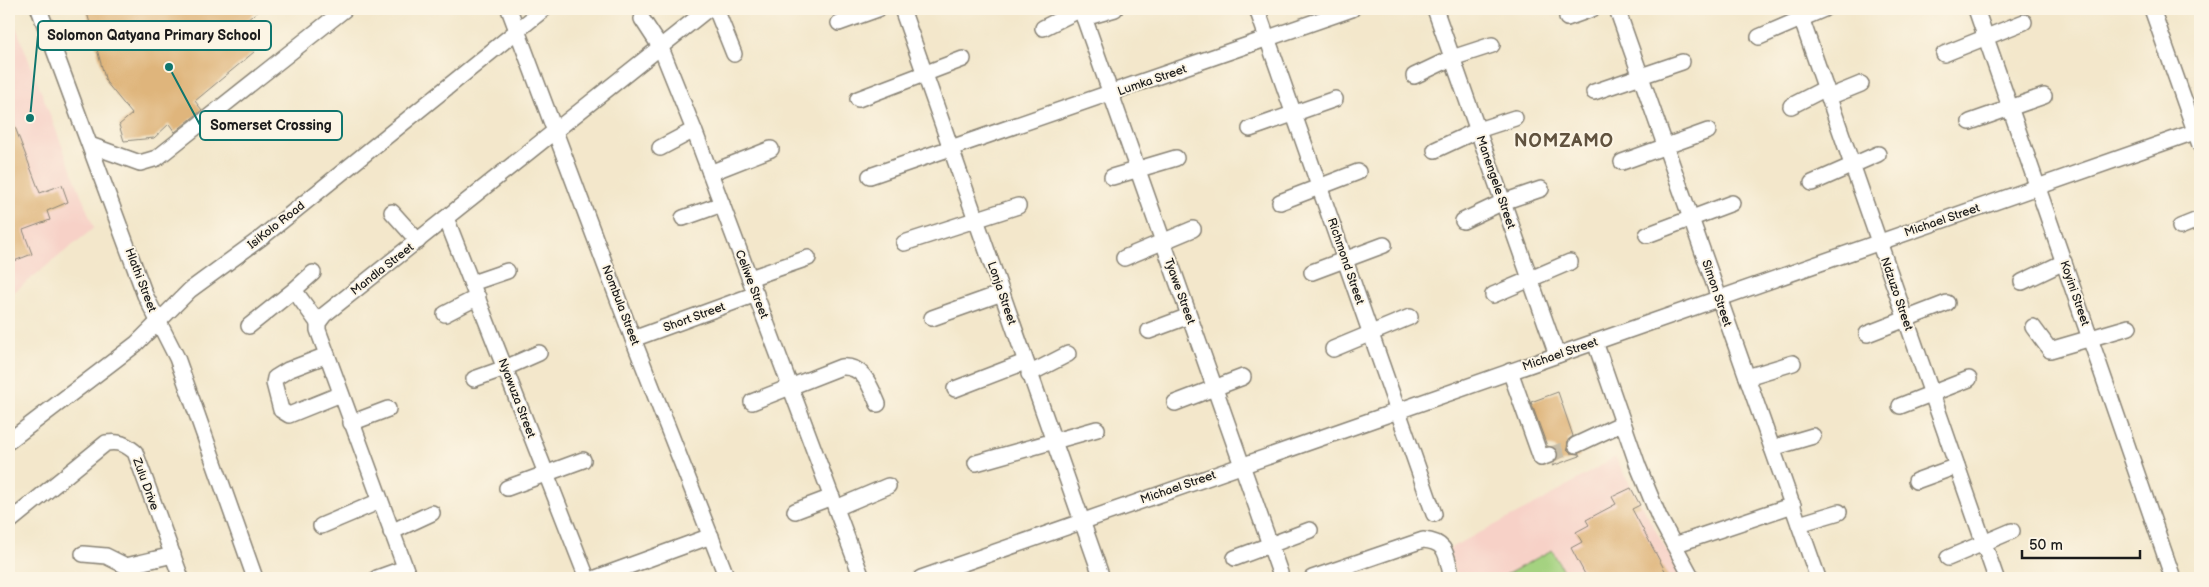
<svg xmlns="http://www.w3.org/2000/svg" width="2209" height="587" font-family="'Balsamiq Sans',sans-serif">
  <style>
    .built { fill: #f7d1c7 }
    .pitch { fill: #a4d280; stroke: #60774e }
    .building { fill: #dfb57c }
    .lines { fill: none; stroke-linecap: round; stroke-linejoin: round }
    .minor-tunnel { stroke: #c8bea8; stroke-width: 15; stroke-dasharray: 15 8; stroke-linecap: butt }
    .minor-casing { stroke: #888274; stroke-width: 18 }
    .minor { stroke: #fff; stroke-width: 15 }
    .labels { text-anchor: middle; stroke-width: 4; stroke-linejoin: round; paint-order: stroke }
    .street-label { font-size: 12px; fill: #1c1c1c; stroke: #fcf5e5 }
    .district-label { font-size: 18px; font-weight: bold; letter-spacing: 1px; fill: #60523e; stroke: #fcf5e5 }
    .leader { fill: none; stroke: #0f766e; stroke-width: 2 }
    .callout-dot { fill: #0f766e; stroke: #fcf5e5; stroke-width: 2 }
    .callout { fill: #fcf5e5; stroke: #0f766e; stroke-width: 2 }
    .callout-label { font-size: 14px; text-anchor: middle; font-weight: bold; fill: #1c1c1c }
  </style>
  <rect width="100%" height="100%" fill="#fcf5e5"/>
  <filter id="ink" filterUnits="userSpaceOnUse"><feTurbulence type="fractalNoise" baseFrequency=".02" numOctaves="2"/><feDisplacementMap in="SourceGraphic" scale="10" xChannelSelector="R" yChannelSelector="G"/><feConvolveMatrix kernelMatrix="1 2 1 2 8 2 1 2 1" color-interpolation-filters="sRGB"/></filter>
  <filter id="wash" filterUnits="userSpaceOnUse"><feTurbulence type="fractalNoise" baseFrequency=".0096" numOctaves="4" result="noise"/><feDisplacementMap in="SourceGraphic" scale="20" xChannelSelector="R" yChannelSelector="G"/><feGaussianBlur stdDeviation="1.12" result="paint"/><feColorMatrix in="noise" values="0 0 0 0 0 0 0 0 0 0 0 0 0 0 0 0 0 1.4 0 .05"/><feComposite in="paint" operator="in"/></filter>
  <g filter="url(#wash)">
    <rect width="100%" height="100%" fill="#f3e7cb"/>
    <!-- built -->
    <g class="built">
      <path d="M9,9L94,228L9,296Z"/>
      <path d="M1615,457L1667,551L1685,578H1456L1448,549L1540,502Z"/>
    </g>
    <!-- pitch -->
    <path class="pitch" d="M1552,550L1567,578H1500Z"/>
    <g id="blocks">
      <!-- building -->
      <g class="building">
        <path d="M86,9H260L238,28L254,52L195,101L202,110L175,132L169,124L154,138L124,141L119,125L132,114L106,82Z"/>
        <path d="M10,114L40,193L62,185L68,202L47,211L50,220L23,230L32,254L9,263Z"/>
        <path d="M1558,392L1573,436L1568,440L1567,449L1571,453L1579,454L1580,456L1552,466L1558,457V452L1555,448L1547,446L1531,402Z"/>
        <path d="M1631,488L1640,505L1632,509L1669,578H1587L1571,548L1582,542L1576,532L1589,525L1586,520L1616,504L1612,497Z"/>
      </g>
    </g>
  </g>
  <g filter="url(#ink)">
    <use href="#blocks" fill-opacity="0" stroke="#888274" stroke-width="1"/>
    <g class="lines">
      <!-- minor-tunnel -->
      <path class="minor-tunnel" d="M1549,455L1576,445"/>
      <defs>
        <g id="minor">
          <path d="M39,9L145,295L177,358L255,578"/>
          <path d="M509,9L633,339L727,578"/>
          <path d="M716,9L734,54"/>
          <path d="M902,9L1102,578"/>
          <path d="M1081,9L1280,573"/>
          <path d="M1257,9L1434,514"/>
          <path d="M1435,9L1557,355"/>
          <path d="M1617,9L1818,578"/>
          <path d="M1798,9L1996,578"/>
          <path d="M1976,9L2173,578"/>
          <path d="M2152,9L2200,145"/>
          <path d="M1084,18L1115,9"/>
          <path d="M1567,18L1592,9"/>
          <path d="M642,19L661,48L694,130L862,578"/>
          <path d="M839,23L878,9"/>
          <path d="M1043,28L1081,9"/>
          <path d="M1759,37L1824,9"/>
          <path d="M1944,54L2024,22"/>
          <path d="M1414,76L1452,58L1492,45"/>
          <path d="M1594,92L1682,62"/>
          <path d="M1829,97L1861,84"/>
          <path d="M858,99L963,59"/>
          <path d="M1791,106L1826,88"/>
          <path d="M1970,122L2044,96"/>
          <path d="M1250,129L1335,99"/>
          <path d="M90,145L140,163L157,158L345,9"/>
          <path d="M660,148L694,130"/>
          <path d="M1435,150L1478,130L1515,118"/>
          <path d="M1622,162L1708,131"/>
          <path d="M710,173L771,149"/>
          <path d="M870,176L1352,9"/>
          <path d="M1112,177L1176,158"/>
          <path d="M1812,183L1878,154"/>
          <path d="M1280,202L1358,172"/>
          <path d="M392,212L418,241"/>
          <path d="M446,218L587,578"/>
          <path d="M683,218L722,204"/>
          <path d="M1463,221L1503,202L1541,189"/>
          <path d="M2180,227L2200,219"/>
          <path d="M1647,235L1732,203"/>
          <path d="M904,243L1018,206"/>
          <path d="M1124,258L1193,229"/>
          <path d="M1312,272L1384,245"/>
          <path d="M750,278L808,258"/>
          <path d="M2022,282L2064,262"/>
          <path d="M472,283L507,271"/>
          <path d="M294,290L313,273"/>
          <path d="M1493,295L1570,262"/>
          <path d="M445,314L478,297"/>
          <path d="M932,318L1002,293"/>
          <path d="M249,326L294,290L318,323"/>
          <path d="M2033,327L2050,350L2129,327"/>
          <path d="M1149,331L1189,316"/>
          <path d="M1867,334L1947,303"/>
          <path d="M633,339L756,294"/>
          <path d="M1595,342L1638,466L1659,517L1692,578"/>
          <path d="M1333,349L1410,317"/>
          <path d="M327,355L288,370L275,378L274,383L281,410L289,415L341,394"/>
          <path d="M1510,371L1541,458L1549,455"/>
          <path d="M1029,374L1068,354"/>
          <path d="M1747,377L1793,363"/>
          <path d="M474,379L505,368L539,353"/>
          <path d="M955,389L1025,362"/>
          <path d="M752,402L841,367C864,365 870,386 878,404"/>
          <path d="M1175,403L1243,377"/>
          <path d="M1900,406L1969,379"/>
          <path d="M351,423L388,409"/>
          <path d="M9,441L136,344L190,290L261,238L544,9"/>
          <path d="M1576,445L1623,423"/>
          <path d="M1772,448L1813,436"/>
          <path d="M976,463L1097,429"/>
          <path d="M1916,481L1957,466"/>
          <path d="M507,488L583,460"/>
          <path d="M836,508L888,486"/>
          <path d="M795,511L832,497"/>
          <path d="M9,522L106,443C119,441 125,444 135,452L181,578"/>
          <path d="M1799,524L1839,512"/>
          <path d="M321,526L380,501"/>
          <path d="M391,532L432,513"/>
          <path d="M1674,545L1793,505"/>
          <path d="M83,554L106,556L126,566L173,555"/>
          <path d="M1235,558L1310,530"/>
          <path d="M1948,558L2012,531"/>
          <path d="M377,578L405,568"/>
          <path d="M409,578L318,330V323L324,315L708,9"/>
          <path d="M596,578L711,536"/>
          <path d="M921,578L2200,130"/>
          <path d="M1312,578L1423,540C1449,542 1446,557 1452,578"/>
        </g>
      </defs>
      <!-- minor casing -->
      <use href="#minor" class="minor-casing"/>
      <!-- minor -->
      <use href="#minor" class="minor"/>
    </g>
  </g>
  <g class="labels">
    <!-- street labels -->
    <g class="street-label">
      <text transform="translate(1152 80) rotate(-19)" y="4">Lumka Street</text>
      <text transform="translate(1496 182) rotate(71)" y="4">Manengele Street</text>
      <text transform="translate(1942 220) rotate(-19)" y="4">Michael Street</text>
      <text transform="translate(276 225) rotate(-38)" y="4">IsiKolo Road</text>
      <text transform="translate(1346 261) rotate(71)" y="4">Richmond Street</text>
      <text transform="translate(382 269) rotate(-38)" y="4">Mandla Street</text>
      <text transform="translate(141 280) rotate(69)" y="4">Hlathi Street</text>
      <text transform="translate(752 284) rotate(69)" y="4">Celiwe Street</text>
      <text transform="translate(1180 291) rotate(70)" y="4">Tyawe Street</text>
      <text transform="translate(1002 293) rotate(71)" y="4">Lonja Street</text>
      <text transform="translate(1717 293) rotate(71)" y="4">Simon Street</text>
      <text transform="translate(2075 293) rotate(71)" y="4">Koyini Street</text>
      <text transform="translate(1897 294) rotate(71)" y="4">Ndzuzo Street</text>
      <text transform="translate(621 305) rotate(69)" y="4">Nombula Street</text>
      <text transform="translate(694 317) rotate(-20)" y="4">Short Street</text>
      <text transform="translate(1560 354) rotate(-19)" y="4">Michael Street</text>
      <text transform="translate(517 398) rotate(69)" y="4">Nyawuza Street</text>
      <text transform="translate(146 484) rotate(70)" y="4">Zulu Drive</text>
      <text transform="translate(1178 487) rotate(-19)" y="4">Michael Street</text>
    </g>
    <!-- district labels -->
    <g class="district-label">
      <text x="1564" y="147">NOMZAMO</text>
    </g>
  </g>
  <!-- callouts -->
  <path class="leader" d="M30 118L38 35M169 67L200 125"/>
  <g class="callout-dot">
    <circle cx="30" cy="118" r="5"/>
    <circle cx="169" cy="67" r="5"/>
  </g>
  <g class="callout">
    <rect x="38" y="21" width="233" height="29" rx="5"/>
    <rect x="200" y="111" width="142" height="29" rx="5"/>
  </g>
  <g class="callout-label">
    <text x="154" y="40">Solomon Qatyana Primary School</text>
    <text x="271" y="130">Somerset Crossing</text>
  </g>
  <!-- margin -->
  <rect width="2209" height="587" fill="none" stroke="#fcf5e5" stroke-width="30"/>
  <!-- scale -->
  <path d="M2022 550v8h118v-8" fill="none" stroke="#1c1c1c" stroke-width="2.5"/>
  <text x="2029" y="550" font-size="15" fill="#1c1c1c" stroke="#fcf5e5" stroke-width="4" paint-order="stroke">50 m</text>
</svg>
